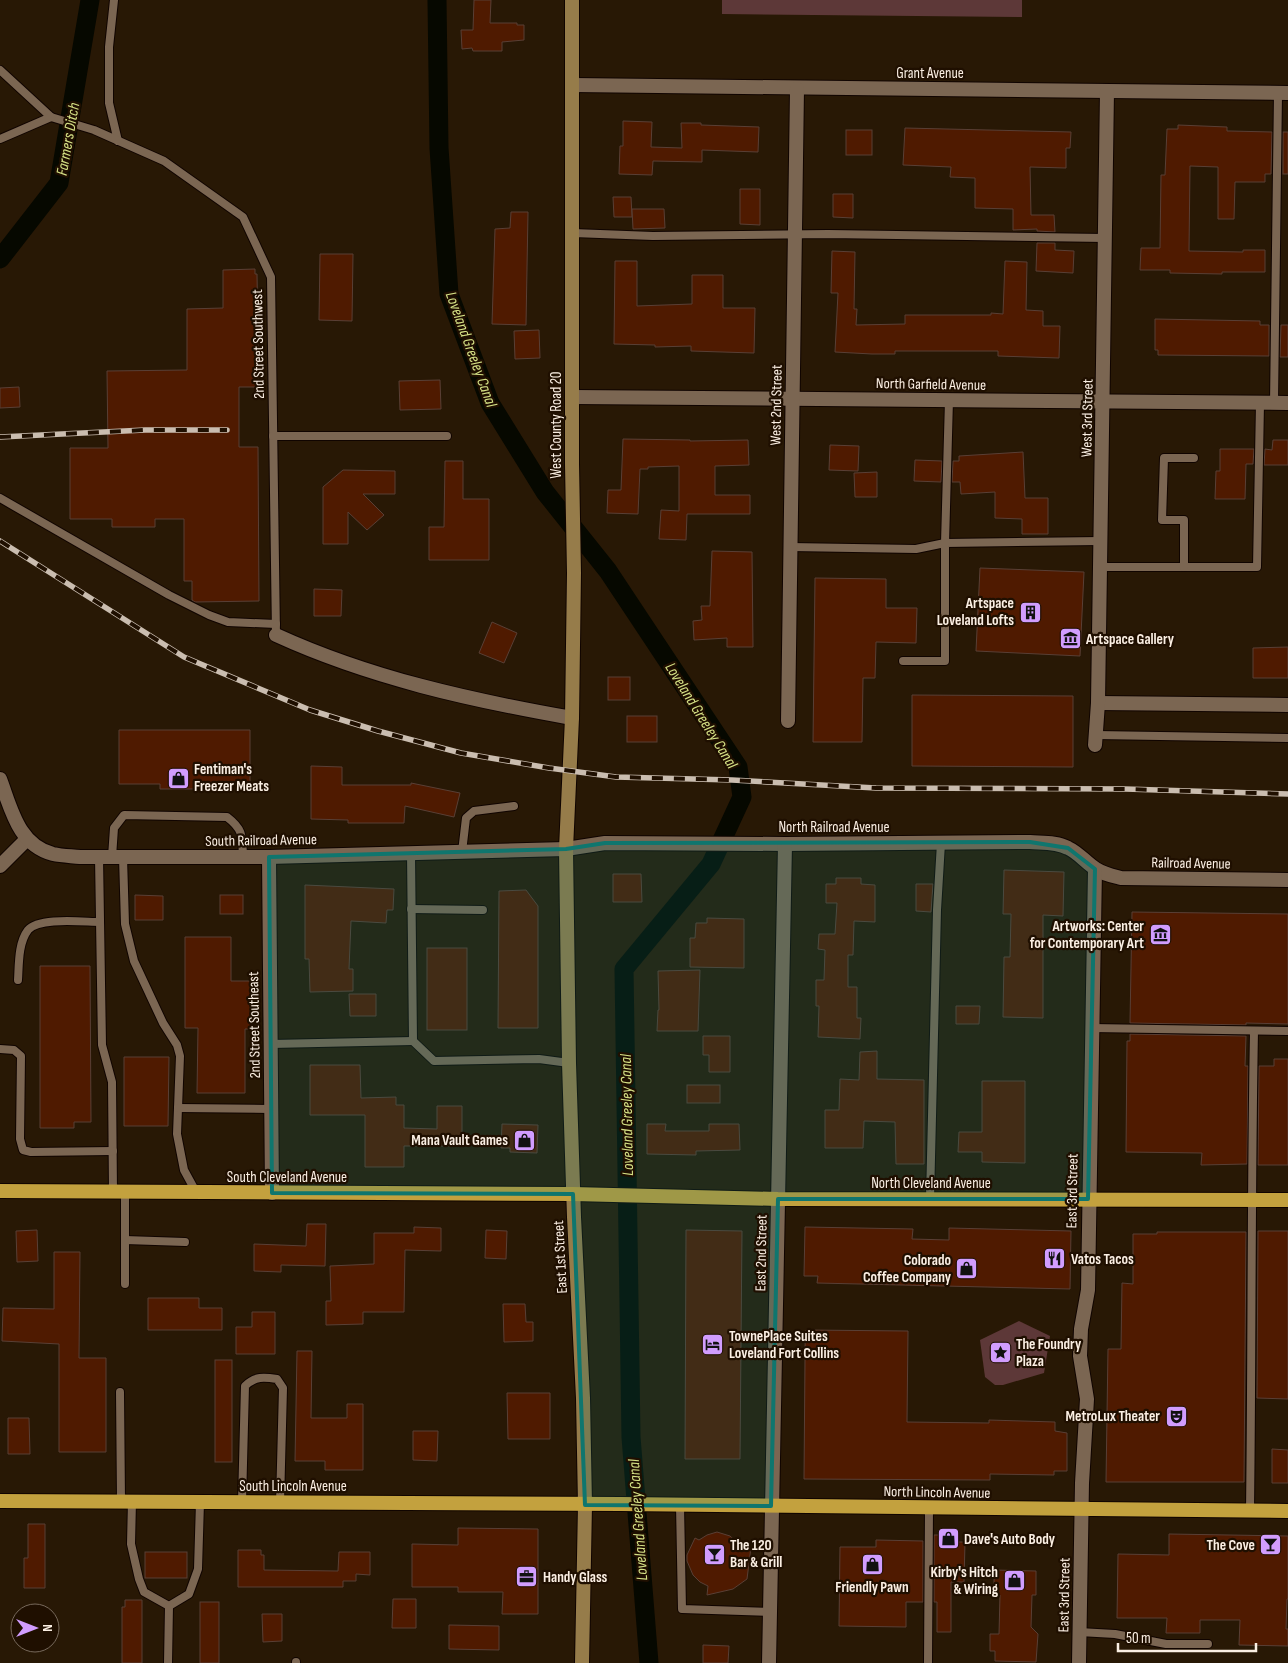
<svg xmlns="http://www.w3.org/2000/svg" width="1288" height="1663" font-family="'Sofia Sans Condensed',sans-serif">
  <style>
    .green { fill: #5d3838 }
    .lines { fill: none; stroke-linecap: round; stroke-linejoin: round }
    .canal { stroke: #060800; stroke-width: 19 }
    .building { fill: #4f1a00; stroke: #593f35 }
    .service-casing { stroke: #100400; stroke-width: 10 }
    .minor-casing { stroke: #100400; stroke-width: 16 }
    .tertiary-casing { stroke: #100400; stroke-width: 16 }
    .secondary-casing { stroke: #100400; stroke-width: 16 }
    .trunk-casing { stroke: #100400; stroke-width: 16 }
    .service { stroke: #7b6652; stroke-width: 8 }
    .minor { stroke: #7b6652; stroke-width: 14 }
    .tertiary { stroke: #7b6652; stroke-width: 14 }
    .secondary { stroke: #967c4a; stroke-width: 14 }
    .trunk { stroke: #c3a13e; stroke-width: 14 }
    .rail-casing { stroke: #cabdb0; stroke-width: 5.5 }
    .rail { stroke: #1f0f00; stroke-width: 4; stroke-dasharray: 11; stroke-linecap: butt }
    .marked { fill: #0f766e; fill-opacity: 0.2; stroke: #0f766e; stroke-width: 4; stroke-linejoin: round }
    .labels { text-anchor: middle; stroke-width: 4.5; stroke-linejoin: round; paint-order: stroke }
    .street-label { font-size: 15px; fill: #fbefe3; stroke: #1f0f00 }
    .poi-label { font-size: 15px; font-weight: bold; fill: #fbefe3; stroke: #1f0f00; text-anchor: start }
    .water-label { font-size: 16px; font-style: italic; fill: #d6e286; stroke: #1f0f00 }
  </style>
  <rect width="100%" height="100%" fill="#281805"/>
  <!-- green -->
  <g class="green">
    <path d="M722,0H1022V17L722,14Z"/>
    <path d="M1019,1321L1050,1336L1044,1373L1003,1385H995L985,1377L980,1340Z"/>
  </g>
  <g class="lines">
    <!-- canal -->
    <g class="canal">
      <path d="M437,0L439,148L449,294L490,403L545,492L608,571L738,767L742,797L711,864L624,969L631,1437L649,1663"/>
      <path d="M0,259L59,183L90,0"/>
    </g>
  </g>
  <!-- building -->
  <g class="building">
    <path d="M474,0H491L490,23H517V25H524V40L502,42V51H473L472,48L462,49L461,30H473Z"/>
    <path d="M623,121L652,122L651,147L682,148L681,123H701V125L759,127L758,152L702,150V162L653,161L652,175L619,174L620,146H623Z"/>
    <path d="M1178,125L1227,127V131H1230L1272,132L1271,174H1265V182H1235L1234,219H1218V167L1190,166L1189,251L1243,252V250H1265V272H1222V274L1170,273V270H1140L1141,248H1160L1161,175H1165L1167,129H1178Z"/>
    <path d="M905,128L1071,132L1070,148H1066V168L1030,167L1031,215H1054L1055,232L1037,231V229L1013,230V209L975,208V178L950,177L951,167L903,165Z"/>
    <rect x="846" y="130" width="26" height="25"/>
    <rect x="1283" y="132" width="5" height="42"/>
    <path d="M740,189H760V225L740,224Z"/>
    <path d="M833,194H853V218L833,217Z"/>
    <path d="M613,197H631L632,217H614Z"/>
    <path d="M632,209H664L665,228L633,229Z"/>
    <path d="M511,212H528L526,325L492,324L495,229L510,228Z"/>
    <path d="M1037,243H1055V250L1074,251L1073,273L1036,271Z"/>
    <path d="M832,251L855,252L854,309H857L856,325L905,324V315H991V313L1003,314L1005,261L1027,262L1026,310L1043,311V326H1060L1059,358L998,356V351H895V354H872L835,352L838,293H831Z"/>
    <path d="M320,254H353L352,321L319,320Z"/>
    <path d="M615,261H637V306L692,304V275H723V308H755L754,353L691,351V346L655,347V345L614,344Z"/>
    <path d="M255,269V274H257L259,387H239V447H258L259,601L195,602L192,600V581H184V519H155V527H112V519H70V448H108L107,371L187,370V309L223,308V270Z"/>
    <path d="M1155,319L1260,321V325H1269V356L1158,355V350H1155Z"/>
    <path d="M1281,325H1288V357H1280Z"/>
    <path d="M539,330L540,358L515,359L514,331Z"/>
    <path d="M440,380L441,409L400,410L399,381Z"/>
    <path d="M19,387L20,407L0,408V388Z"/>
    <path d="M623,439L690,440V441L748,440L749,465L715,466V495H750V514H687L686,540L659,539L661,510L679,511V466L648,467V469H640L638,514L607,513L608,490H621Z"/>
    <path d="M1273,440H1288V465H1264L1265,449L1272,450Z"/>
    <path d="M830,445L859,446L858,471L829,470Z"/>
    <path d="M1220,449H1254L1253,464H1246L1245,499H1215L1216,471H1220Z"/>
    <path d="M1023,452L1025,498H1048V534H1022V519L995,518V492L961,494L960,482H952L953,461H959V456Z"/>
    <path d="M915,460L942,461L941,482L914,481Z"/>
    <path d="M445,461H463V499H489V560H429V527H444Z"/>
    <path d="M343,470L395,471V494H363L384,515L367,530L348,512V544H323V487Z"/>
    <path d="M877,472V497H855L854,473Z"/>
    <path d="M712,551L752,552L753,647H727V638L694,640L693,621L702,620L701,606H710Z"/>
    <path d="M980,568L1084,572L1080,656L976,651Z"/>
    <path d="M815,578L886,579V608H917L916,643L876,642L875,678H863L862,742H813Z"/>
    <path d="M314,589L342,590L341,616H314Z"/>
    <path d="M492,622L517,633L504,663L479,653Z"/>
    <path d="M1288,647V678H1253V648Z"/>
    <rect x="608" y="677" width="22" height="23"/>
    <path d="M912,695L1073,696V767L912,766Z"/>
    <rect x="627" y="716" width="30" height="26"/>
    <path d="M119,730H250V783H194V789H160V784H119Z"/>
    <path d="M311,766L342,767V785H411V783L460,793L454,817L405,806L404,823H348V820L311,819Z"/>
    <path d="M1004,870L1064,872L1063,916L1043,915V1018L1003,1017L1004,957H1010L1011,914H1003Z"/>
    <path d="M613,874H641L642,902H613Z"/>
    <path d="M836,878H861V884L875,885V922L854,921L853,955H848V987H857V1018H861L860,1039L818,1037L819,1006H816V980H824L825,950L818,949L819,934H835L837,903H826V884H836Z"/>
    <path d="M916,884H933L931,912L916,911Z"/>
    <path d="M305,885L394,889L393,910H387L386,923L351,921L349,969H353V991L310,992L309,959H305Z"/>
    <path d="M526,890L538,906V1028H498L499,891Z"/>
    <path d="M135,895L163,896V920H135Z"/>
    <rect x="220" y="895" width="23" height="19"/>
    <path d="M1132,912L1288,914V1024L1246,1023V1025L1130,1023Z"/>
    <path d="M707,918L744,919V968L690,967V938H695L696,923H707Z"/>
    <path d="M185,937H231V981H253V1029H245V1093H197L198,1028H185Z"/>
    <rect x="427" y="948" width="40" height="82"/>
    <path d="M40,966H90L91,1122H74V1128H40Z"/>
    <path d="M700,970L698,1031H657L658,1010H659L658,971Z"/>
    <path d="M349,994H376V1016H350Z"/>
    <path d="M956,1006H980L979,1024H956Z"/>
    <path d="M1130,1034L1246,1036L1245,1066H1248L1247,1164L1201,1165L1202,1153L1126,1152L1127,1041H1130Z"/>
    <path d="M703,1036H730V1072H709V1055H703Z"/>
    <path d="M877,1051V1079L924,1080V1164H896L895,1122L864,1121L863,1148H825V1110H839L840,1079L859,1080L860,1052Z"/>
    <path d="M124,1057H169L168,1126H124Z"/>
    <path d="M1274,1059H1288V1165H1258L1259,1066H1274Z"/>
    <path d="M310,1065H360L361,1098L396,1097V1105H404V1128L437,1129V1106H462V1146H404V1167H365V1115H310Z"/>
    <path d="M982,1081H1025V1163L982,1162V1152H958L959,1132H982Z"/>
    <rect x="687" y="1085" width="33" height="18"/>
    <path d="M502,1124L538,1125L537,1153L510,1152V1148H501Z"/>
    <path d="M647,1124H666L665,1131H709V1124H739L740,1150L696,1151V1155L647,1154Z"/>
    <path d="M307,1224H326L325,1266L281,1265V1272L254,1271V1244L306,1246Z"/>
    <path d="M414,1227L441,1228V1251L405,1250L404,1312H363V1324L326,1325V1301H331L330,1266L374,1264V1233H414Z"/>
    <path d="M805,1227L913,1229L912,1239L949,1240V1228L1071,1231L1070,1289L817,1283L818,1276H804Z"/>
    <path d="M37,1230L38,1261L17,1262L16,1231Z"/>
    <path d="M486,1230L507,1231L506,1259L485,1258Z"/>
    <path d="M686,1230L742,1231L740,1459H685Z"/>
    <path d="M1258,1231H1288V1399L1257,1398Z"/>
    <path d="M1157,1232H1246L1244,1482H1106L1108,1349H1121L1122,1283L1133,1284V1234H1157Z"/>
    <path d="M54,1252H80L79,1358H106V1452H59V1344L2,1341L3,1308L54,1309Z"/>
    <path d="M148,1298H199V1308H222V1330H148Z"/>
    <path d="M503,1304H525L526,1322H533V1341L504,1342Z"/>
    <path d="M252,1312H275V1354H236V1327H252Z"/>
    <path d="M806,1330L908,1331L907,1422L989,1423V1420L1055,1422V1431L1067,1433V1471H1054V1475L990,1474V1480L804,1479L805,1359L808,1358L811,1353L810,1350L805,1347Z"/>
    <path d="M297,1351H312L311,1418H347V1404H363V1470H325V1461H295Z"/>
    <rect x="215" y="1360" width="17" height="102"/>
    <path d="M507,1393H550V1439H508Z"/>
    <path d="M8,1418H29L30,1454H8Z"/>
    <path d="M413,1431H438L437,1461L413,1460Z"/>
    <path d="M1272,1449L1288,1450V1483H1272Z"/>
    <path d="M28,1524H45V1588H24V1558H28Z"/>
    <path d="M458,1528L538,1529V1614H502L503,1592H458V1587H412V1544L458,1545Z"/>
    <path d="M717,1532L730,1536L744,1549L751,1547L747,1579L733,1589L707,1595L708,1586L700,1582L693,1575L687,1561V1555L695,1538L699,1540L707,1535Z"/>
    <path d="M1169,1534L1288,1536V1599H1287L1286,1629H1288V1646L1239,1645L1240,1620H1200V1633H1166L1167,1618H1117L1118,1554L1169,1555Z"/>
    <path d="M934,1535H952V1542H965L964,1582H951V1632H937V1602H934Z"/>
    <path d="M876,1540L923,1541V1602H906V1627L839,1626L840,1547H876Z"/>
    <path d="M238,1550H261V1555H264V1570L338,1571L339,1552H370V1575L356,1574V1581H343V1587H238Z"/>
    <rect x="145" y="1552" width="42" height="26"/>
    <path d="M994,1570L1036,1571V1595H1032L1031,1627L1038,1634L1036,1662L995,1661V1651H990V1634H999L1000,1595H994Z"/>
    <path d="M393,1599H416V1628H392Z"/>
    <path d="M125,1600H142V1663H122V1607H125Z"/>
    <rect x="200" y="1602" width="19" height="61"/>
    <path d="M262,1614H282V1641L263,1642Z"/>
    <path d="M449,1625L499,1626V1650L449,1649Z"/>
    <path d="M703,1645L729,1646L728,1663H703Z"/>
  </g>
  <g class="lines">
    <defs>
      <g id="service">
        <path d="M114,0L109,47V103L118,141"/>
        <path d="M0,70L51,117L94,130L164,161L243,217L271,277L276,635"/>
        <path d="M0,139L51,117"/>
        <path d="M573,233L653,236L828,234L1105,238"/>
        <path d="M1274,403L1278,93"/>
        <path d="M273,436H447"/>
        <path d="M0,498L169,595L209,615L228,622L276,624"/>
        <path d="M790,547L916,549L945,543L949,400"/>
        <path d="M1100,567H1257L1260,403"/>
        <path d="M1184,567V520H1162L1164,458H1194"/>
        <path d="M903,661H945V543L1101,541"/>
        <path d="M1096,735L1288,738"/>
        <path d="M462,852L466,818L474,811L514,806"/>
        <path d="M411,853L413,1041L434,1061L539,1059L569,1063"/>
        <path d="M99,857L102,1045L112,1082L113,1192"/>
        <path d="M112,857L114,828L124,815L227,817C244,830 242,837 243,857"/>
        <path d="M123,857L125,924L134,961L163,1023L177,1045L180,1056L177,1134L184,1170L196,1192"/>
        <path d="M411,909L483,910"/>
        <path d="M18,980C19,965 18,943 28,930C39,917 83,922 100,922"/>
        <path d="M1091,1028L1288,1031"/>
        <path d="M271,1044L413,1041"/>
        <path d="M0,1049L14,1050L21,1056L20,1139L23,1150L31,1152L113,1151"/>
        <path d="M178,1108L271,1109"/>
        <path d="M930,1199L937,910L941,843"/>
        <path d="M125,1240L185,1242"/>
        <path d="M125,1284V1192"/>
        <path d="M775,1353H805"/>
        <path d="M120,1392L121,1501"/>
        <path d="M132,1501L131,1544L139,1579L144,1592L169,1606"/>
        <path d="M242,1502L245,1386C255,1376 264,1377 277,1379L283,1388L280,1503"/>
        <path d="M680,1505L682,1609L769,1612"/>
        <path d="M1250,1511C1252,1351 1251,1191 1254,1031"/>
        <path d="M169,1606L189,1594L198,1569L200,1502"/>
        <path d="M1079,1632L1115,1634L1166,1644H1208"/>
        <path d="M296,1662V1663"/>
        <path d="M168,1663L169,1606"/>
        <path d="M928,1663L929,1508"/>
      </g>
      <g id="minor">
        <path d="M573,85L1288,93"/>
        <path d="M573,397L1288,403"/>
        <path d="M276,635C370,678 470,700 572,718"/>
        <path d="M1098,703L1288,705"/>
        <path d="M788,721L797,89"/>
        <path d="M1095,745L1098,703L1107,91"/>
        <path d="M566,849L605,843L785,844L1030,842C1043,843 1057,842 1068,848C1079,853 1086,863 1096,869C1103,874 1113,876 1121,878L1288,880"/>
        <path d="M269,857L272,1193"/>
        <path d="M0,866L27,839"/>
        <path d="M769,1663L785,844"/>
        <path d="M1079,1663L1082,1483L1087,1399L1080,1356L1081,1329L1088,1290L1095,869"/>
      </g>
      <path id="tertiary" d="M0,779C11,808 18,845 53,854C62,856 71,856 80,857H269L566,849"/>
      <path id="secondary" d="M572,0V464L574,573L572,718L566,849L569,1063L574,1217L583,1398L585,1505L582,1663"/>
      <g id="trunk">
        <path d="M0,1191L573,1194L778,1199L1288,1200"/>
        <path d="M0,1501L621,1504L1288,1511"/>
      </g>
    </defs>
    <!-- service casing -->
    <use href="#service" class="service-casing"/>
    <!-- minor casing -->
    <use href="#minor" class="minor-casing"/>
    <!-- tertiary casing -->
    <use href="#tertiary" class="tertiary-casing"/>
    <!-- secondary casing -->
    <use href="#secondary" class="secondary-casing"/>
    <!-- trunk casing -->
    <use href="#trunk" class="trunk-casing"/>
    <!-- service -->
    <use href="#service" class="service"/>
    <!-- minor -->
    <use href="#minor" class="minor"/>
    <!-- tertiary -->
    <use href="#tertiary" class="tertiary"/>
    <!-- secondary -->
    <use href="#secondary" class="secondary"/>
    <!-- trunk -->
    <use href="#trunk" class="trunk"/>
    <defs>
      <g id="rail">
        <path d="M0,437L145,430H227"/>
        <path d="M0,541L184,657L310,710L378,731L461,753L549,768L616,777L732,780L876,788L1125,789L1288,794"/>
      </g>
    </defs>
    <!-- rail casing -->
    <use href="#rail" class="rail-casing"/>
    <!-- rail -->
    <use href="#rail" class="rail"/>
  </g>
  <!-- marked area -->
  <path class="marked" d="M1030,842L1068,848L1095,869L1088,1199H778L771,1506L585,1505L573,1194L272,1193L269,857L566,849L605,843Z"/>
  <!-- icons -->
  <defs>
    <symbol id="building-square" viewBox="-11 -11 22 22"><rect x="-9" y="-9" width="18" height="18" rx="4" fill="#d19dfe" stroke="#1f0f00"/><path d="M-4-6H4V6H1V3H-1V6H-4ZM-2.5-4.3h1.7v1.8h-1.7ZM.8-4.3h1.7v1.8H.8ZM-2.5-1h1.7V.8h-1.7ZM.8-1h1.7V.8H.8Z" fill="#111"/></symbol>
    <symbol id="museum-square" viewBox="-11 -11 22 22"><rect x="-9" y="-9" width="18" height="18" rx="4" fill="#d19dfe" stroke="#1f0f00"/><path d="M0-6L6-3V-2H-6V-3ZM-5-1h2V3h-2ZM-1-1h2V3h-2ZM3-1h2V3H3ZM-6 4H6V6H-6Z" fill="#111"/></symbol>
    <symbol id="shop-square" viewBox="-11 -11 22 22"><rect x="-9" y="-9" width="18" height="18" rx="4" fill="#d19dfe" stroke="#1f0f00"/><path d="M-5-2.5h2.3a2.7 3.5 0 0 1 5.4 0H5L5.5 6h-11ZM-1.5-2.5h3a1.5 2.3 0 0 0-3 0Z" fill="#111"/></symbol>
    <symbol id="restaurant-square" viewBox="-11 -11 22 22"><rect x="-9" y="-9" width="18" height="18" rx="4" fill="#d19dfe" stroke="#1f0f00"/><path d="M-5-6h1v4h1v-4h1v4h1v-4h1v5L-1.5 .5V6h-2V.5L-5-1ZM5-6V6H3V1.5H1.5Q1.5-4 5-6Z" fill="#111"/></symbol>
    <symbol id="hotel-square" viewBox="-11 -11 22 22"><rect x="-9" y="-9" width="18" height="18" rx="4" fill="#d19dfe" stroke="#1f0f00"/><path d="M-6-4.5h1.5V1H6V5H4.5V3h-9V5H-6ZM-4 0a1.8 1.8 0 1 1 3.6 0ZM.5 0V-2.5h3Q6-2.5 6 0Z" fill="#111"/></symbol>
    <symbol id="sight-square" viewBox="-11 -11 22 22"><rect x="-9" y="-9" width="18" height="18" rx="4" fill="#d19dfe" stroke="#1f0f00"/><path d="M0-6L1.8-2.2L6-1.7L2.9 1.2L3.7 5.4L0 3.3L-3.7 5.4L-2.9 1.2L-6-1.7L-1.8-2.2Z" fill="#111"/></symbol>
    <symbol id="theatre-square" viewBox="-11 -11 22 22"><rect x="-9" y="-9" width="18" height="18" rx="4" fill="#d19dfe" stroke="#1f0f00"/><path d="M-5-5.5Q0-4 5-5.5V0Q5 5 0 6Q-5 5-5 0ZM-3.3-2.5H-1v1.5H-3.3ZM1-2.5H3.3v1.5H1ZM-2.8 1Q0 5.5 2.8 1Z" fill="#111"/></symbol>
    <symbol id="bar-square" viewBox="-11 -11 22 22"><rect x="-9" y="-9" width="18" height="18" rx="4" fill="#d19dfe" stroke="#1f0f00"/><path d="M-6-5H6L.8 .8V4.5H3.5V6h-7V4.5H-.8V.8Z" fill="#111"/></symbol>
    <symbol id="office-square" viewBox="-11 -11 22 22"><rect x="-9" y="-9" width="18" height="18" rx="4" fill="#d19dfe" stroke="#1f0f00"/><path d="M-6-3h4V-5.5h4V-3h4V5H-6ZM-1-4.5V-3h2v-1.5ZM-6 0V1H6V0Z" fill="#111"/></symbol>
  </defs>
  <g fill-rule="evenodd">
    <use href="#building-square" x="1018" y="600" width="25" height="25"/>
    <use href="#museum-square" x="1058" y="626" width="25" height="25"/>
    <use href="#shop-square" x="166" y="766" width="25" height="25"/>
    <use href="#museum-square" x="1148" y="922" width="25" height="25"/>
    <use href="#shop-square" x="512" y="1128" width="25" height="25"/>
    <use href="#restaurant-square" x="1042" y="1246" width="25" height="25"/>
    <use href="#shop-square" x="954" y="1256" width="25" height="25"/>
    <use href="#hotel-square" x="700" y="1332" width="25" height="25"/>
    <use href="#sight-square" x="988" y="1340" width="25" height="25"/>
    <use href="#theatre-square" x="1164" y="1404" width="25" height="25"/>
    <use href="#shop-square" x="936" y="1526" width="25" height="25"/>
    <use href="#bar-square" x="1258" y="1532" width="25" height="25"/>
    <use href="#bar-square" x="702" y="1542" width="25" height="25"/>
    <use href="#shop-square" x="860" y="1552" width="25" height="25"/>
    <use href="#office-square" x="514" y="1564" width="25" height="25"/>
    <use href="#shop-square" x="1002" y="1568" width="25" height="25"/>
  </g>
  <g class="labels">
    <!-- street labels -->
    <g class="street-label">
      <text x="930" y="78">Grant Avenue</text>
      <text transform="translate(258 344) rotate(-91)" y="5">2nd Street Southwest</text>
      <text transform="translate(931 384) rotate(1)" y="5">North Garfield Avenue</text>
      <text transform="translate(776 405) rotate(-89)" y="5">West 2nd Street</text>
      <text transform="translate(1087 418) rotate(-89)" y="5">West 3rd Street</text>
      <text transform="translate(556 425) rotate(-90)" y="5">West County Road 20</text>
      <text x="834" y="832">North Railroad Avenue</text>
      <text transform="translate(261 840) rotate(-1)" y="5">South Railroad Avenue</text>
      <text transform="translate(1191 863) rotate(1)" y="5">Railroad Avenue</text>
      <text transform="translate(254 1025) rotate(-91)" y="5">2nd Street Southeast</text>
      <text x="287" y="1182">South Cleveland Avenue</text>
      <text x="931" y="1188">North Cleveland Avenue</text>
      <text transform="translate(1072 1191) rotate(-89)" y="5">East 3rd Street</text>
      <text transform="translate(761 1253) rotate(-89)" y="5">East 2nd Street</text>
      <text transform="translate(560 1257) rotate(-93)" y="5">East 1st Street</text>
      <text x="293" y="1491">South Lincoln Avenue</text>
      <text transform="translate(937 1492) rotate(1)" y="5">North Lincoln Avenue</text>
      <text transform="translate(1064 1595) rotate(-89)" y="5">East 3rd Street</text>
    </g>
    <!-- poi labels -->
    <g class="poi-label">
      <text x="1014" y="608" text-anchor="end">Artspace<tspan x="1014" dy="17">Loveland Lofts</tspan></text>
      <text x="1086" y="644">Artspace Gallery</text>
      <text x="194" y="774">Fentiman's<tspan x="194" dy="17">Freezer Meats</tspan></text>
      <text x="1144" y="931" text-anchor="end">Artworks: Center<tspan x="1144" dy="17">for Contemporary Art</tspan></text>
      <text x="508" y="1145" text-anchor="end">Mana Vault Games</text>
      <text x="1071" y="1264">Vatos Tacos</text>
      <text x="951" y="1265" text-anchor="end">Colorado<tspan x="951" dy="17">Coffee Company</tspan></text>
      <text x="729" y="1341">TownePlace Suites<tspan x="729" dy="17">Loveland Fort Collins</tspan></text>
      <text x="1016" y="1349">The Foundry<tspan x="1016" dy="17">Plaza</tspan></text>
      <text x="1160" y="1421" text-anchor="end">MetroLux Theater</text>
      <text x="964" y="1544">Dave's Auto Body</text>
      <text x="730" y="1550">The 120<tspan x="730" dy="17">Bar &amp; Grill</tspan></text>
      <text x="1255" y="1550" text-anchor="end">The Cove</text>
      <text x="998" y="1577" text-anchor="end">Kirby's Hitch<tspan x="998" dy="17">&amp; Wiring</tspan></text>
      <text x="543" y="1582">Handy Glass</text>
      <text x="872" y="1592" text-anchor="middle">Friendly Pawn</text>
    </g>
    <!-- water labels -->
    <g class="water-label">
      <text transform="translate(67 139) rotate(-80)" y="6">Farmers Ditch</text>
      <text transform="translate(472 349) rotate(70)" y="6">Loveland Greeley Canal</text>
      <text transform="translate(702 715) rotate(58)" y="6">Loveland Greeley Canal</text>
      <text transform="translate(626 1115) rotate(-91)" y="6">Loveland Greeley Canal</text>
      <text transform="translate(637 1520) rotate(-94)" y="6">Loveland Greeley Canal</text>
    </g>
  </g>
  <!-- north arrow -->
  <g transform="translate(35 1628) rotate(90)"><circle r="24" fill="#1f0f00" stroke="#77695b"/>
  <path d="M0-4L9 19L0 12L-9 19Z" fill="#d19dfe"/>
  <text y="-8" font-size="14" font-weight="bold" text-anchor="middle" fill="#fbefe3">N</text>
  </g>
  <!-- scale -->
  <path d="M1118 1643v8h138v-8" fill="none" stroke="#fbefe3" stroke-width="2.5"/>
  <text x="1126" y="1643" font-size="15" fill="#fbefe3" stroke="#1f0f00" stroke-width="4" paint-order="stroke">50 m</text>
</svg>
